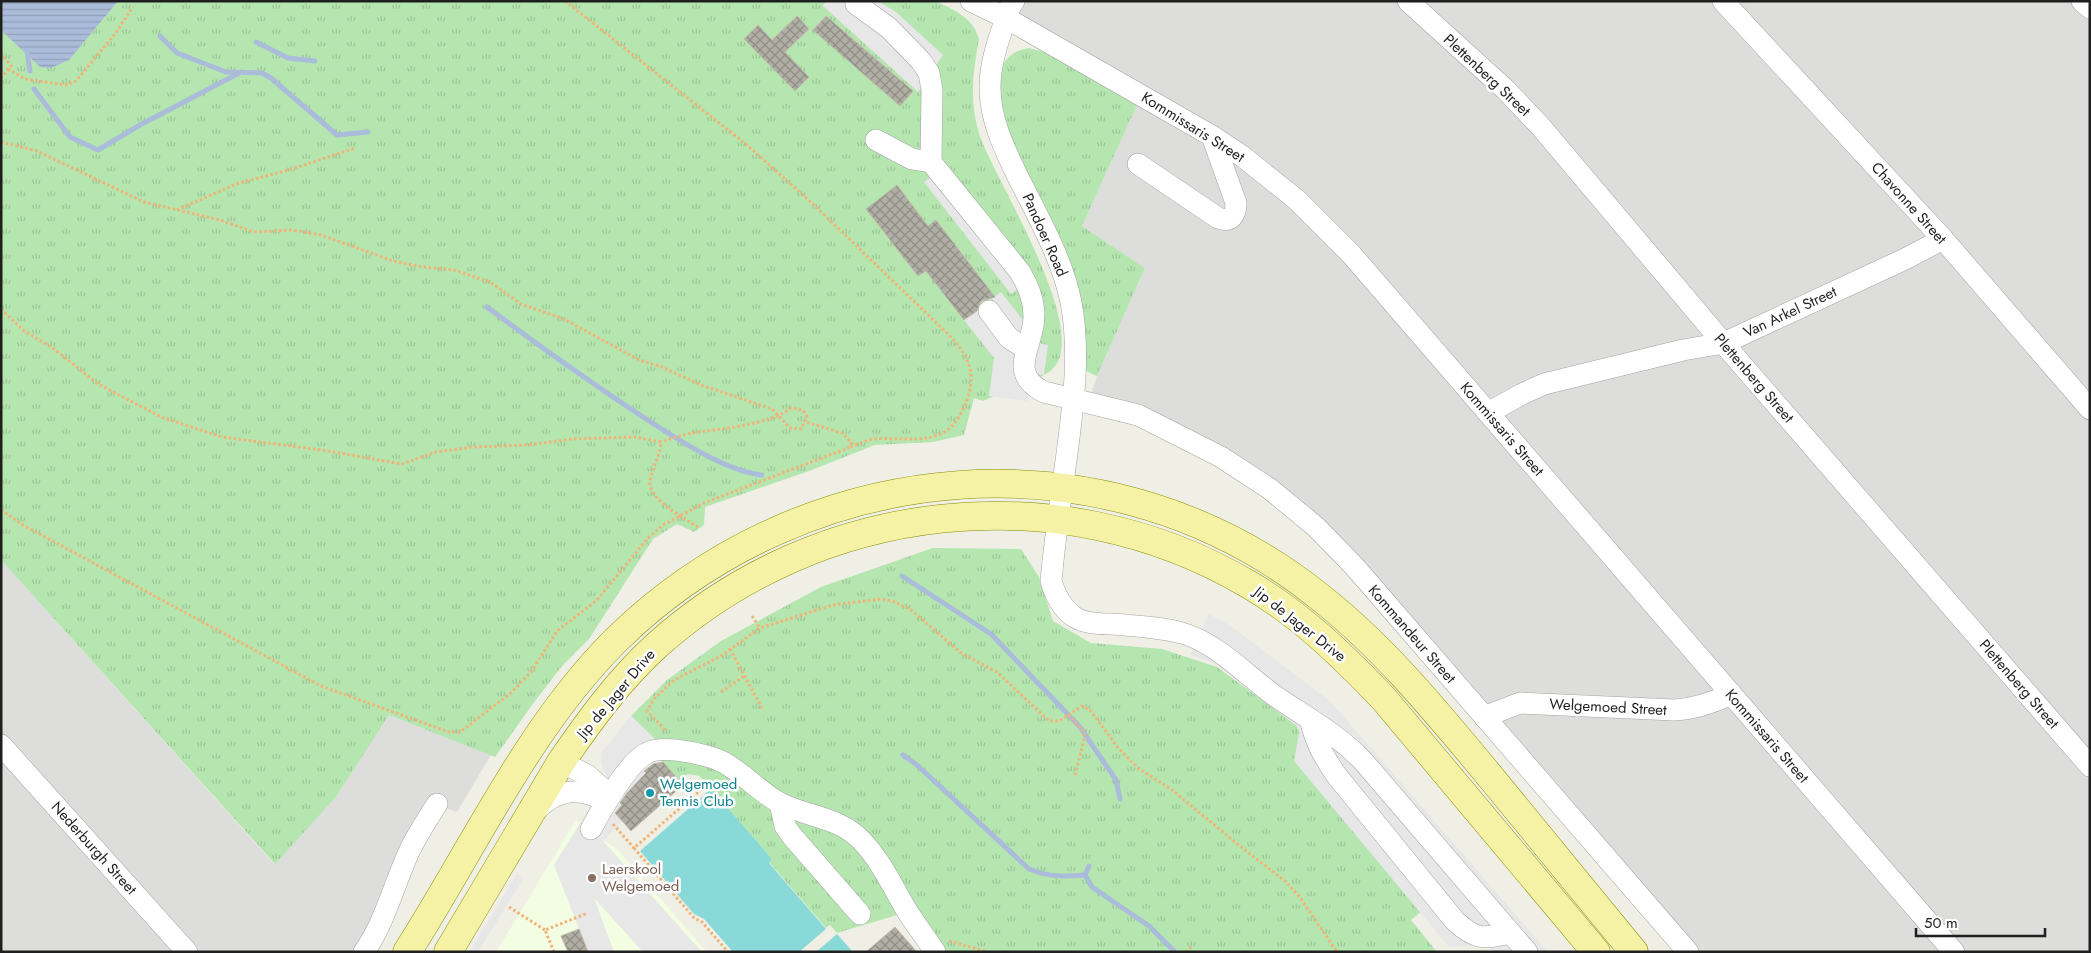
<svg xmlns="http://www.w3.org/2000/svg" width="2091" height="953" font-family="Jost,sans-serif">
  <style>
    .residential { fill: #dddddc }
    .education { fill: #f2fde2 }
    .grass { fill: url(#grass-tufts) }
    .pitch { fill: #8ad9d9 }
    .parking { fill: #e7e7e7 }
    .water { fill: url(#water-rules) }
    .lines { fill: none; stroke-linecap: round; stroke-linejoin: round }
    .stream { stroke: #aabcda; stroke-width: 5 }
    .building { fill: url(#building-cross-hatch); stroke: #c0bcaa }
    .minor-casing { stroke: #a3a3a3; stroke-width: 22 }
    .major-casing { stroke: #89900a; stroke-width: 29 }
    .path { stroke: #f1b276; stroke-width: 3; stroke-dasharray: 2.5 2.5; stroke-linecap: butt }
    .minor { stroke: #fff; stroke-width: 21 }
    .major { stroke: #f6f2a5; stroke-width: 28 }
    .culture-dot { fill: #0f9aa8; stroke: #fff; stroke-width: 2 }
    .education-dot { fill: #8d6e63; stroke: #fff; stroke-width: 2 }
    .labels { text-anchor: middle; stroke-width: 5; stroke-linejoin: round; paint-order: stroke }
    .street-label { font-size: 15px; fill: #1f1f1f; stroke: #fff }
    .culture-label { font-size: 15px; fill: #0d838f; stroke: #fff; text-anchor: start }
    .education-label { font-size: 15px; fill: #785e54; stroke: #fff; text-anchor: start }
  </style>
  <defs>
    <pattern id="grass-tufts" width="24" height="20" patternUnits="userSpaceOnUse" patternTransform="scale(1.25)"><rect width="24" height="20" fill="#b5e6b0"/><path d="M3 7l-1-3M5 7V3M7 7l1-3M15 17l-1-3M17 17v-4M19 17l1-3" fill="none" stroke="#9bc597"/></pattern>
    <pattern id="water-rules" width="6" height="5" patternUnits="userSpaceOnUse" patternTransform="scale(1.25)"><rect width="6" height="5" fill="#aabcda"/><path d="M0 2.5h6" fill="none" stroke="#92a1bb"/></pattern>
    <pattern id="building-cross-hatch" width="8" height="8" patternUnits="userSpaceOnUse" patternTransform="scale(1.25)"><rect width="8" height="8" fill="#b1afa5"/><path d="M0 0l8 8M0 8l8-8" fill="none" stroke="#8f8e86"/></pattern>
  </defs>
  <rect width="100%" height="100%" fill="#efefe6"/>
  <!-- residential -->
  <g class="residential">
    <path d="M966,1H2090V952H1686L1353,567L1220,459L1088,404L1097,376L1145,268L1082,226L1138,103Z"/>
    <path d="M1,560L274,864L336,797L389,715L491,755L457,812L439,806L366,952H1Z"/>
  </g>
  <!-- education -->
  <path class="education" d="M576,820L619,851L707,952H496Z"/>
  <!-- grass -->
  <g class="grass">
    <path d="M1,1H935C953,9 974,18 979,39C973,71 969,101 979,133C991,175 1105,348 1044,375L983,401L974,398L964,435L933,442L875,445L809,471L705,507L704,525L694,532L677,524L653,539L589,639L562,666L532,705L495,757L389,715L336,797L275,864L1,560Z"/>
    <path d="M1029,48L1044,52L1138,103L1082,226L1145,268L1097,376L1086,371L1007,130C1001,101 986,55 1029,48Z"/>
    <path d="M933,548L1021,549L1039,577L1053,621L1091,643L1162,649L1217,667L1297,726L1307,749L1422,911L1411,920L1437,952H928L897,915L837,933L830,925L826,928L769,862L772,859L699,776L688,774L680,781L658,757L660,744L631,716L667,680L721,641L821,587Z"/>
  </g>
  <!-- pitch -->
  <g class="pitch">
    <path d="M711,789L772,859L769,863L826,929L799,952H733L704,919L694,914L640,851Z"/>
    <path d="M837,934L853,952H816Z"/>
  </g>
  <!-- parking -->
  <g class="parking">
    <path d="M826,1H878L896,12L943,55L918,92L823,6Z"/>
    <path d="M948,165L1034,276L1011,294L924,182Z"/>
    <path d="M1001,292L1026,324L1034,342L1048,345L1044,375L1030,374L1028,401L989,396L994,358L964,320Z"/>
    <path d="M1209,614L1231,626L1331,702L1548,952H1495L1484,944L1449,947L1294,761L1300,728L1216,664L1190,655Z"/>
    <path d="M631,716L660,744L658,757L644,770L646,773L637,781L639,782L618,801L622,805L614,812L622,821L603,841L700,950L698,952H643L594,898L614,952H588L554,865L608,778L601,763L602,752Z"/>
    <path d="M517,874L524,878L478,952H469Z"/>
  </g>
  <!-- water -->
  <path class="water" d="M1,1H118L69,60L51,68L40,67L1,30Z"/>
  <g class="lines">
    <!-- stream -->
    <g class="stream">
      <path d="M160,36L177,53L226,72L262,73L271,78L337,135L368,132"/>
      <path d="M256,42L288,58L315,61"/>
      <path d="M27,51L30,71"/>
      <path d="M34,89L70,137L98,150L140,125L241,72"/>
      <path d="M487,307C538,345 590,382 643,417C676,438 724,471 762,475"/>
      <path d="M902,576L991,634L1080,727L1116,780L1120,799"/>
      <path d="M903,755L917,765L1029,869C1049,877 1064,877 1085,875"/>
      <path d="M1089,866L1085,875L1092,887L1149,926L1175,952"/>
    </g>
  </g>
  <!-- building -->
  <g class="building">
    <path d="M797,16L809,29L785,52L809,77L795,91L744,39L758,25L772,40Z"/>
    <path d="M826,16L913,91L900,106L813,30Z"/>
    <path d="M897,185L928,226L936,220L995,297L981,301L977,311L964,320L926,271L918,276L866,209Z"/>
    <path d="M663,762L683,785L631,831L615,813L622,805L620,803L627,793L646,773L644,771L653,764Z"/>
    <path d="M895,927L917,952H866Z"/>
    <path d="M579,929L588,952H568L561,936Z"/>
  </g>
  <g class="lines">
    <defs>
      <g id="minor">
        <path d="M971,1L1006,18L1212,136L1242,156L1297,200L1351,254L1954,952"/>
        <path d="M1014,1L1010,7C1001,33 990,59 990,87C990,120 1004,148 1018,177C1038,217 1062,258 1071,302C1080,350 1074,398 1068,446C1062,491 1055,536 1051,581C1055,595 1061,607 1073,616C1087,626 1108,623 1125,625C1145,627 1169,628 1188,635C1221,647 1247,676 1275,696C1307,718 1336,733 1363,761L1527,952"/>
        <path d="M1408,1L1506,90L1541,127L1730,351L2090,766"/>
        <path d="M1723,1L1943,239L2090,409"/>
        <path d="M2082,1L2090,8"/>
        <path d="M856,4L889,28L921,61L929,73L932,90L931,162L1020,272C1028,286 1034,299 1034,316C1034,346 1006,373 1044,392L1138,415L1221,457L1270,489L1316,527L1354,566L1688,952"/>
        <path d="M876,140L912,159L931,162"/>
        <path d="M1138,164L1218,218C1231,223 1236,215 1236,203L1212,136"/>
        <path d="M989,311L1009,338L1026,349"/>
        <path d="M1488,413L1522,394L1544,384L1683,350L1724,343L1905,259L1943,239"/>
        <path d="M1485,718L1494,713L1520,703L1674,710C1695,709 1712,703 1731,694"/>
        <path d="M1310,719C1316,743 1323,756 1337,776L1455,921C1476,940 1483,939 1510,933"/>
        <path d="M1,745L187,952"/>
        <path d="M561,762L587,775L610,795"/>
        <path d="M780,803L785,826L792,836L860,914"/>
        <path d="M535,811C559,788 577,787 607,801"/>
        <path d="M591,829C602,809 627,763 647,753C664,744 713,755 728,765C746,776 761,793 780,803C807,817 840,817 862,841C881,861 893,887 907,911C916,925 926,938 935,952"/>
        <path d="M364,952C384,924 394,885 408,854C416,836 427,820 437,804"/>
      </g>
      <g id="major">
        <path d="M407,952C473,849 528,728 615,641C806,453 1110,427 1321,598C1383,647 1434,709 1484,769C1534,830 1584,891 1634,952"/>
        <path d="M448,952L561,762C589,721 619,680 656,646C818,500 1059,473 1248,584C1300,614 1343,656 1384,699L1596,952"/>
      </g>
    </defs>
    <!-- minor casing -->
    <use href="#minor" class="minor-casing"/>
    <!-- major casing -->
    <use href="#major" class="major-casing"/>
    <!-- path -->
    <g class="path">
      <path d="M565,1L747,145L813,204L949,335C966,353 977,371 968,397C955,434 939,440 901,439C893,439 883,438 874,439C866,440 857,445 849,447"/>
      <path d="M1,53L11,66L1,78"/>
      <path d="M8,69L25,79L66,85L76,81L115,34L133,7"/>
      <path d="M1,142L37,151L144,202L220,220L254,232L292,230L321,235L393,261L423,267L454,270L490,282L521,304L564,319L639,360L662,367L701,385L772,409L790,428L801,429L807,417L803,410L791,408C769,425 719,429 691,433C681,435 671,439 661,442"/>
      <path d="M177,210L236,184L292,169L355,148"/>
      <path d="M1,309L23,330L54,349L98,384L161,417L222,437L322,450L402,464L436,452L474,447L527,445L572,439L635,437L661,442C660,456 653,466 650,480C647,499 684,518 698,527"/>
      <path d="M1,510L23,525L321,686L449,732H460L511,693L531,672L557,631L597,600L648,538L663,525L704,503L848,448L852,443L842,433L806,422"/>
      <path d="M752,616L760,628"/>
      <path d="M730,649L763,710"/>
      <path d="M721,692L744,676"/>
      <path d="M1068,715L1084,732V740L1075,775"/>
      <path d="M665,730L647,711L654,699L674,680L721,656L760,628L833,605L881,599L892,601L910,609L961,653L997,672L1049,721H1059L1082,706L1090,710L1119,749L1138,768L1172,790L1246,851L1285,881L1299,896L1337,952"/>
      <path d="M702,789L634,848L695,919L701,921L728,952"/>
      <path d="M613,824L634,848"/>
      <path d="M509,907L545,930"/>
      <path d="M949,941L988,952"/>
      <path d="M554,952L545,930L588,913"/>
      <path d="M1186,952L1191,947"/>
    </g>
    <!-- minor -->
    <use href="#minor" class="minor"/>
    <!-- major -->
    <use href="#major" class="major"/>
  </g>
  <!-- markers -->
  <circle class="culture-dot" cx="650" cy="793" r="5"/>
  <circle class="education-dot" cx="592" cy="878" r="5"/>
  <g class="labels">
    <!-- street labels -->
    <g class="street-label">
      <text transform="translate(1487 75) rotate(43)" y="5">Plettenberg Street</text>
      <text transform="translate(1193 127) rotate(32)" y="5">Kommissaris Street</text>
      <text transform="translate(1909 203) rotate(48)" y="5">Chavonne Street</text>
      <text transform="translate(1045 235) rotate(66)" y="5">Pandoer Road</text>
      <text transform="translate(1790 312) rotate(-25)" y="5">Van Arkel Street</text>
      <text transform="translate(1754 378) rotate(49)" y="5">Plettenberg Street</text>
      <text transform="translate(1502 429) rotate(49)" y="5">Kommissaris Street</text>
      <text transform="translate(1300 624) rotate(38)" y="5">Jip de Jager Drive</text>
      <text transform="translate(1412 634) rotate(49)" y="5">Kommandeur Street</text>
      <text transform="translate(2019 684) rotate(49)" y="5">Plettenberg Street</text>
      <text transform="translate(616 694) rotate(-50)" y="5">Jip de Jager Drive</text>
      <text transform="translate(1608 707) rotate(3)" y="5">Welgemoed Street</text>
      <text transform="translate(1767 736) rotate(49)" y="5">Kommissaris Street</text>
      <text transform="translate(94 848) rotate(48)" y="5">Nederburgh Street</text>
    </g>
    <!-- culture labels -->
    <g class="culture-label">
      <text x="660" y="789">Welgemoed<tspan x="660" dy="17">Tennis Club</tspan></text>
    </g>
    <!-- education labels -->
    <g class="education-label">
      <text x="602" y="874">Laerskool<tspan x="602" dy="17">Welgemoed</tspan></text>
    </g>
  </g>
  <!-- border -->
  <rect width="2091" height="953" fill="none" stroke="#1f1f1f" stroke-width="5"/>
  <!-- scale -->
  <path d="M1916 928v8h129v-8" fill="none" stroke="#1f1f1f" stroke-width="2.5"/>
  <text x="1924" y="928" font-size="15" fill="#1f1f1f" stroke="#ffffff" stroke-width="4" paint-order="stroke">50 m</text>
</svg>
